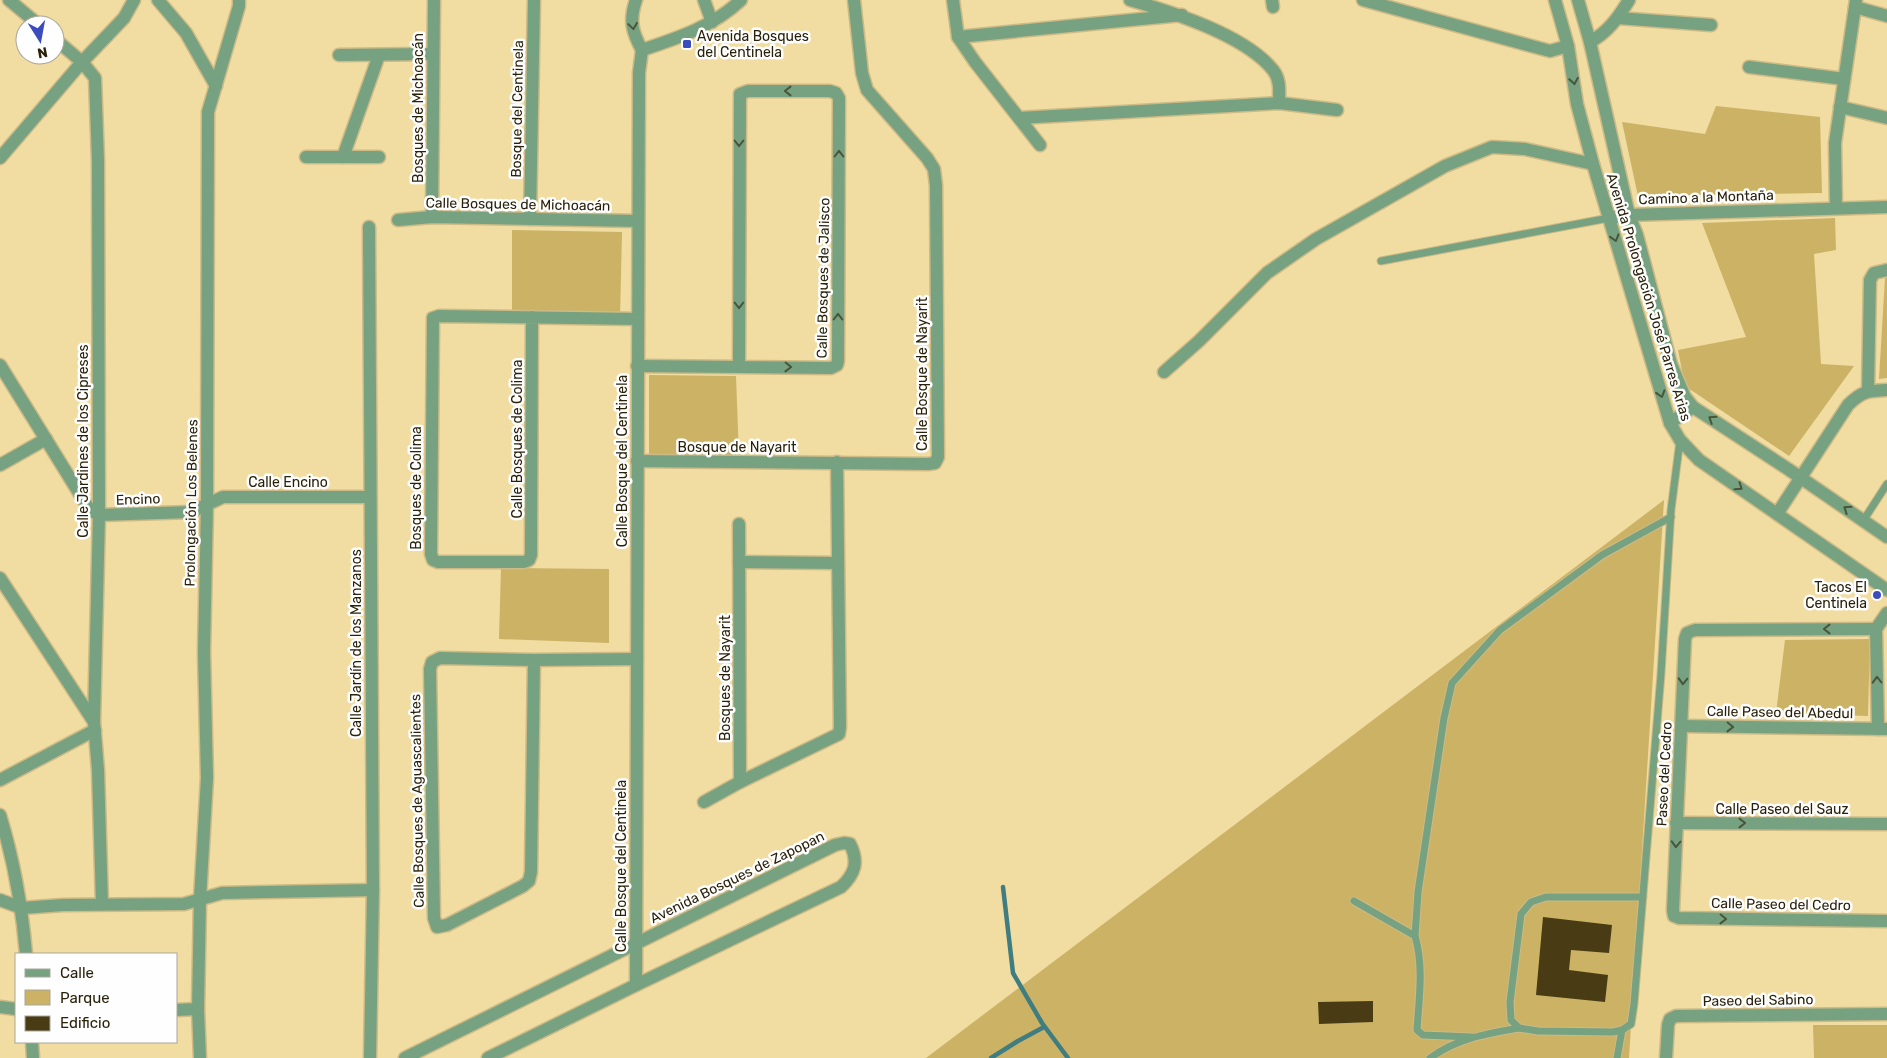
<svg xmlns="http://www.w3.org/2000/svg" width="1887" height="1058" font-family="Rubik,sans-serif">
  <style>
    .green { fill: #ccb265 }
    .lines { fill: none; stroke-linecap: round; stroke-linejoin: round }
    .stream { stroke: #3f7d81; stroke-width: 4.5 }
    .building { fill: #493c14 }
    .lane-casing { stroke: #cdba86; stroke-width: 9 }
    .street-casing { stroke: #cdba86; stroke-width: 15 }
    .lane { stroke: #77a281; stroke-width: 7 }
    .street { stroke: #77a281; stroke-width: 12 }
    .oneway { stroke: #485539 }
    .poi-dot { fill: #3b4cbf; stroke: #fefefe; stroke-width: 2 }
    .labels { text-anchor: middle; stroke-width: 5; stroke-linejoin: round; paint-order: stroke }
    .poi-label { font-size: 14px; fill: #292109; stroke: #fefefe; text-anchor: start }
    .street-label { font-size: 14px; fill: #292109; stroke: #fefefe }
  </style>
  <rect width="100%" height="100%" fill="#f1dca1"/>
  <!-- green -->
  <g class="green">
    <path d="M1716,106L1820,117L1822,193L1638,196L1622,122L1705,134Z"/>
    <path d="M1835,218L1836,250L1814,254L1821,364L1854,366L1789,456L1685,386L1678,350L1746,337L1702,223Z"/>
    <path d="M512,230L622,232L620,317L512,312Z"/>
    <path d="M1885,278H1887V378L1879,379Z"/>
    <path d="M649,375L736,376L739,457L649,456Z"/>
    <path d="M1664,500L1629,1058H926Z"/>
    <path d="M501,568L609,569V643L499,639Z"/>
    <path d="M1870,639L1868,716L1776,713L1785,640Z"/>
    <path d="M1813,1025H1887V1058H1814Z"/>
  </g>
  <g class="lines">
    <!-- stream -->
    <g class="stream">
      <path d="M1003,887L1013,973L1042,1023L1068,1058"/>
      <path d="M991,1058L1018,1041L1044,1027"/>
    </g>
  </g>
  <!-- building -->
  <g class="building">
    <path d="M1543,917L1612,925L1609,953L1571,950L1569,970L1608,975L1605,1002L1536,995Z"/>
    <path d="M1373,1001V1022L1319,1024L1318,1002Z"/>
  </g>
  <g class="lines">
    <defs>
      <g id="lane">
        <path d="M1381,261L1609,218"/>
        <path d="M1863,521L1887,484"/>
        <path d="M1643,897H1546L1531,902L1521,914L1510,1002L1511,1020L1519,1028L1538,1031L1613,1032L1622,1030L1631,1024L1634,1004L1661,674L1671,510L1680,440"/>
        <path d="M1354,901L1415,936C1424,967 1419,998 1417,1030L1423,1035L1472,1037"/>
        <path d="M1415,936L1418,892L1444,718L1452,683L1500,630L1602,555L1671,517"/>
        <path d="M1430,1058C1458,1038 1485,1034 1519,1028"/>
        <path d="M1617,1058L1622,1030"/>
      </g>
      <g id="street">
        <path d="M9,0L39,25"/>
        <path d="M158,0L186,33L216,86"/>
        <path d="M636,0C629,20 632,32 642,50"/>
        <path d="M704,0L712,22"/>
        <path d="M953,0L958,37L975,62L1040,145"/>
        <path d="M1130,0C1172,12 1245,35 1273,70C1281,80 1279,92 1279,103"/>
        <path d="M1272,0L1273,7"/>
        <path d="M1363,0L1550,51L1568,46"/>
        <path d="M1555,0L1568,46L1577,104L1593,164L1670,423L1680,440L1699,460L1887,590"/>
        <path d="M1578,0L1590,42L1629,215L1637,235L1671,364L1685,397L1693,407L1788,469L1887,537"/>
        <path d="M1855,7L1887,16"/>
        <path d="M1618,18L1711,25"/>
        <path d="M958,37L1182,15"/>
        <path d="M55,39L82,62L95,78L98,161L99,515L94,722L98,770L102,904"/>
        <path d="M1590,42C1608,32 1618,18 1629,0"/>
        <path d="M642,50C678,38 714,26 741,0"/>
        <path d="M339,55L433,54"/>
        <path d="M1749,67L1844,79"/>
        <path d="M1840,107L1887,118"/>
        <path d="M1019,118L1279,103L1337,110"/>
        <path d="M306,157H379"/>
        <path d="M343,157L379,55"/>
        <path d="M0,158L82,62L124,18L134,0"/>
        <path d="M1836,208L1835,143L1856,0"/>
        <path d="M432,217L434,0"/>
        <path d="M1609,218L1629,215L1887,207"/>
        <path d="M530,219L534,0"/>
        <path d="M398,220L432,217L638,221"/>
        <path d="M369,227L373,890L370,1058"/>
        <path d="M532,317L531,555L529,560L524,562H438L433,560L431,554L433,318L439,316L637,319"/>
        <path d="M0,365L89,509L99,515L191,512L223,497H370"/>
        <path d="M637,366L831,368L837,365L838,361L839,98L836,93L830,91H748L740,94L739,366"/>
        <path d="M1164,372L1199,341L1267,273L1316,239L1445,166L1492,147L1525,149L1593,164"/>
        <path d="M1868,391L1870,280L1874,273L1887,270"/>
        <path d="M1670,423L1693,407"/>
        <path d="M637,461L928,464L935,463L938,457L936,185L934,169L927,158L867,90L862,73L854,0"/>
        <path d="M0,465L46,439"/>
        <path d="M1777,514L1848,405C1862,391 1868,391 1887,390"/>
        <path d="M739,524L740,782"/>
        <path d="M739,562L837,563"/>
        <path d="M0,578L94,722"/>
        <path d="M1876,629L1695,630L1687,633L1685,639L1673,910L1674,916L1679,918L1887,921"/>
        <path d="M534,660L531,872L529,881L523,886L447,925L437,927L434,918L430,669L432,662L440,658L534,660L637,659"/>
        <path d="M1682,726L1887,729"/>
        <path d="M1878,729L1876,629L1887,613"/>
        <path d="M0,780L95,730"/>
        <path d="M704,802L740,782L839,734L840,727L837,462"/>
        <path d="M0,815C14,861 22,907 26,954"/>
        <path d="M1676,823L1887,824"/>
        <path d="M0,900L22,908L63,905L184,904L222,893L373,890"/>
        <path d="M636,985L639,73L642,50"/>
        <path d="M0,1007L16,1009"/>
        <path d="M176,1010L198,1009"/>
        <path d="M32,1042L33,1058"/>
        <path d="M200,1058L198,1009L200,899L207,778L204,652L207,505L208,112L239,6V0"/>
        <path d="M405,1058L835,845L844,843L850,844C859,862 855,874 841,887L636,985L488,1058"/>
        <path d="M1666,1058L1668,1025L1670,1019L1676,1016L1887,1014"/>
      </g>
    </defs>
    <!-- lane casing -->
    <use href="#lane" class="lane-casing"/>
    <!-- street casing -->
    <use href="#street" class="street-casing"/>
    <!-- lane -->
    <use href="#lane" class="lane"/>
    <!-- street -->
    <use href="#street" class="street"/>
  </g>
  <!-- one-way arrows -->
  <defs><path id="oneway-chevron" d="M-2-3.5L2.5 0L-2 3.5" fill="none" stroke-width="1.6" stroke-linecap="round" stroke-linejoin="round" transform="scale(1.25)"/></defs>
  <g class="oneway">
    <use href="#oneway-chevron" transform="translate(633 26) rotate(82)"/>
    <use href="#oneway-chevron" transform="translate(1574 81) rotate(81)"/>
    <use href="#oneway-chevron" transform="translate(788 91) rotate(180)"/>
    <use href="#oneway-chevron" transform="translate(739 143) rotate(90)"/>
    <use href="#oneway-chevron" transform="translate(839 154) rotate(-90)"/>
    <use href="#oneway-chevron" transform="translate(1615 238) rotate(73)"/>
    <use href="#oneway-chevron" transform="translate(739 305) rotate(90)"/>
    <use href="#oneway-chevron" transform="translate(838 317) rotate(-90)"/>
    <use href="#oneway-chevron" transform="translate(788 367) rotate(1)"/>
    <use href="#oneway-chevron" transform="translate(1661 394) rotate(73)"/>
    <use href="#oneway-chevron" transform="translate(1712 419) rotate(-147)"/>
    <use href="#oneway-chevron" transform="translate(1739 487) rotate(35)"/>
    <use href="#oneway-chevron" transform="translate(1847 509) rotate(-146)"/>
    <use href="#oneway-chevron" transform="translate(1827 629) rotate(-180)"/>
    <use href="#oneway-chevron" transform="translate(1877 680) rotate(-91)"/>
    <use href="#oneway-chevron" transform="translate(1683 681) rotate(92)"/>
    <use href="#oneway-chevron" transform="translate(1730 727) rotate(1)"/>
    <use href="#oneway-chevron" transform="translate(1742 823)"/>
    <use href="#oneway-chevron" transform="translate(1676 844) rotate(92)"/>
    <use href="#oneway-chevron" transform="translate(1723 919) rotate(1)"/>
  </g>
  <!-- markers -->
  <g class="poi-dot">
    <rect x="682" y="39" width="10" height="10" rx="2.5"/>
    <circle cx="1877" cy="595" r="5"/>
  </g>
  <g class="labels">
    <!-- poi labels -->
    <g class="poi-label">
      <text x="697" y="41">Avenida Bosques<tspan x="697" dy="16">del Centinela</tspan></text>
      <text x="1867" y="592" text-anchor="end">Tacos El<tspan x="1867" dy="16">Centinela</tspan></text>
    </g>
    <!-- street labels -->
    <g class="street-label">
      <text transform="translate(418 108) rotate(-90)" y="5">Bosques de Michoacán</text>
      <text transform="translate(517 109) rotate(-89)" y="5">Bosque del Centinela</text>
      <text transform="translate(1706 197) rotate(-2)" y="5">Camino a la Montaña</text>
      <text transform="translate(518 204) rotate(1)" y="5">Calle Bosques de Michoacán</text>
      <text transform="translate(823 278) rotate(-89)" y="5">Calle Bosques de Jalisco</text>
      <text transform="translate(1649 297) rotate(73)" y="5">Avenida Prolongación José Parres Arias</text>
      <text transform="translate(922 374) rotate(-90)" y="5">Calle Bosque de Nayarit</text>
      <text transform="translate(517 439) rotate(-90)" y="5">Calle Bosques de Colima</text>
      <text transform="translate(83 441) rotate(-90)" y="5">Calle Jardines de los Cipreses</text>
      <text x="737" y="452">Bosque de Nayarit</text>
      <text transform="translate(622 461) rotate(-90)" y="5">Calle Bosque del Centinela</text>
      <text x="288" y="487">Calle Encino</text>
      <text transform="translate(416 488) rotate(-90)" y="5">Bosques de Colima</text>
      <text transform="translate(138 499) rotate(-2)" y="5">Encino</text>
      <text transform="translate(191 503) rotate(-89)" y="5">Prolongación Los Belenes</text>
      <text transform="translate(356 643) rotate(-90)" y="5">Calle Jardín de los Manzanos</text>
      <text transform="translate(725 678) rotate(-90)" y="5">Bosques de Nayarit</text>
      <text transform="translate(1780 712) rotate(1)" y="5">Calle Paseo del Abedul</text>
      <text transform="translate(1664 774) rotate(-87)" y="5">Paseo del Cedro</text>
      <text transform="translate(417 801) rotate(-91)" y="5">Calle Bosques de Aguascalientes</text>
      <text x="1782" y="814">Calle Paseo del Sauz</text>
      <text transform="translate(621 866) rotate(-90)" y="5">Calle Bosque del Centinela</text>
      <text transform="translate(737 877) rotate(-26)" y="5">Avenida Bosques de Zapopan</text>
      <text transform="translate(1781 904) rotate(1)" y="5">Calle Paseo del Cedro</text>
      <text transform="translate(1758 1000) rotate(-1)" y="5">Paseo del Sabino</text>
    </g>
  </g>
  <!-- legend -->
  <rect x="15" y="953" width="162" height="90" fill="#fefefe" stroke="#a9a69c"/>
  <rect x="25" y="969" width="25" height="8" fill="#77a281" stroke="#a9a69c"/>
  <text x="60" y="978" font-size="15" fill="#292109">Calle</text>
  <rect x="25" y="990" width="25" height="15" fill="#ccb265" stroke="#a9a69c"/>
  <text x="60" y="1003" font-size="15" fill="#292109">Parque</text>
  <rect x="25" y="1016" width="25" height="15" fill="#493c14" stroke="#a9a69c"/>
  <text x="60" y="1028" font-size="15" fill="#292109">Edificio</text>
  <!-- north arrow -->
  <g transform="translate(40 40) rotate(169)"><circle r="24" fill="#fefefe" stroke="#a9a69c"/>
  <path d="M0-4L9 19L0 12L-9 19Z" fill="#3b4cbf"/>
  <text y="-8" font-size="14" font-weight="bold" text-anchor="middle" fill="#292109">N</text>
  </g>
</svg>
